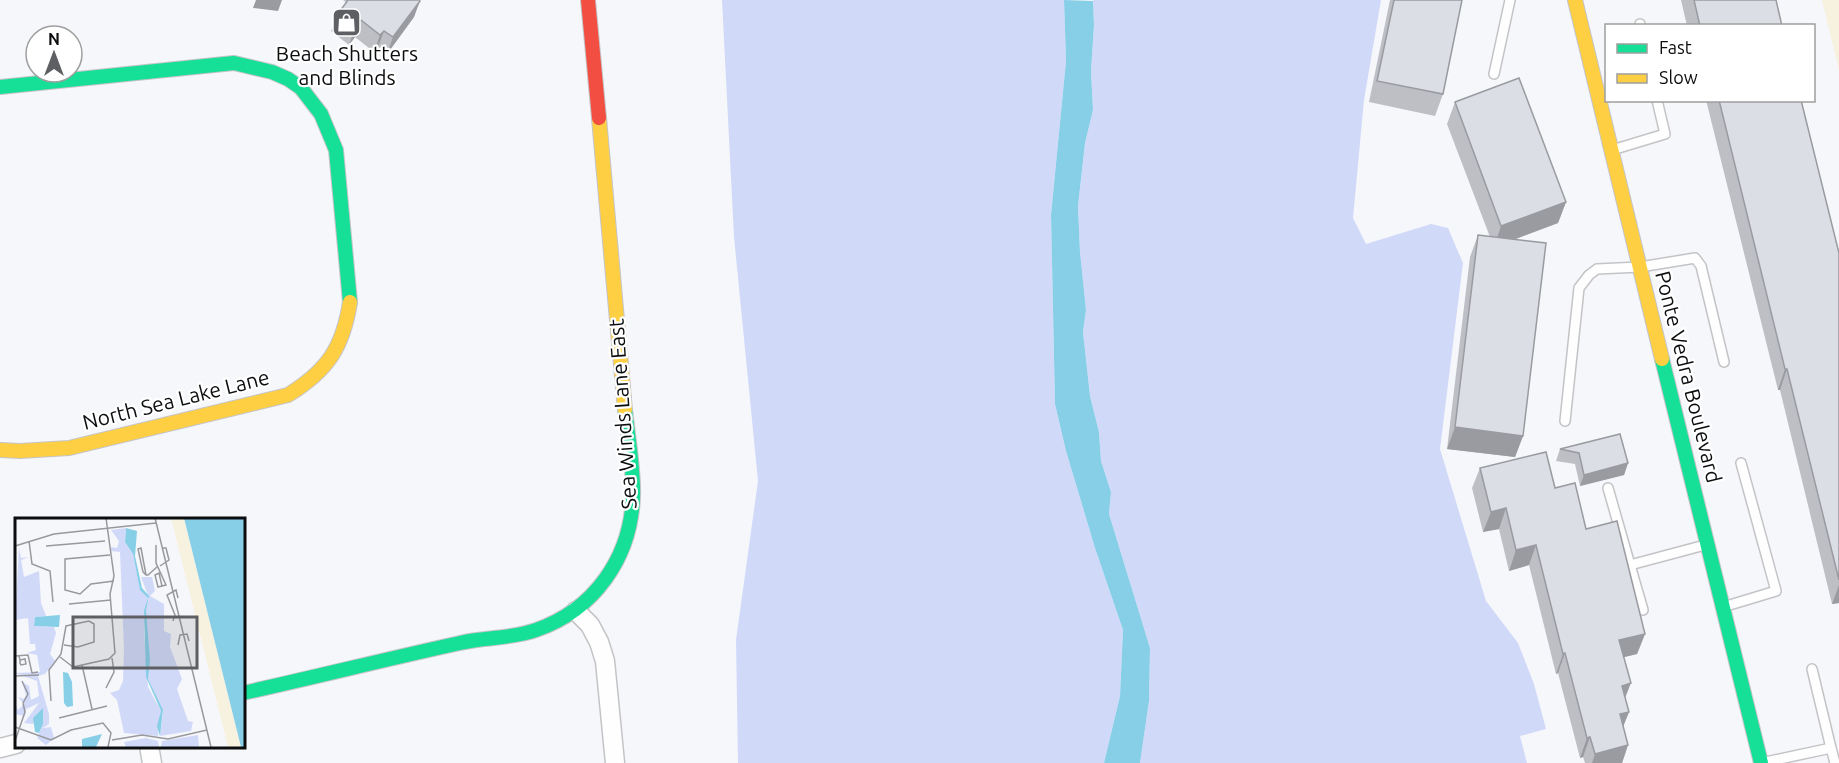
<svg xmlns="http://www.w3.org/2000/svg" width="1839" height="763" font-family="Ubuntu,sans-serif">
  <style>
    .green { fill: #d1d9f8 }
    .sand { fill: #f7f2df }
    .water { fill: #87cee7 }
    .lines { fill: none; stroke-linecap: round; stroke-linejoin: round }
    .lane-casing { stroke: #c4c4c7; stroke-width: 12 }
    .street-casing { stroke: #c4c4c7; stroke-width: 21 }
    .fast-casing { stroke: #c4c4c7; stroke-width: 16 }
    .slow-casing { stroke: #c4c4c7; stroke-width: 16 }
    .jam-casing { stroke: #c4c4c7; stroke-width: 16 }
    .lane { stroke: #fefefe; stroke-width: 9 }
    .street { stroke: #fefefe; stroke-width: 18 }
    .fast { stroke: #16e098; stroke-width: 14 }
    .slow { stroke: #ffcf43; stroke-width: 14 }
    .jam { stroke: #f24e42; stroke-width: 14 }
    .wall { fill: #bdbfc5 }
    .shaded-wall { fill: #9a9ba0 }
    .building { fill: #dcdee5; stroke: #9a9ba0; stroke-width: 1.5 }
    .labels { text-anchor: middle; stroke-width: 4.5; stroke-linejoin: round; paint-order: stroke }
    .poi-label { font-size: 21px; fill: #0c0d0f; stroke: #fff }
    .street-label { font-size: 21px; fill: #0c0d0f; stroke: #fff }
    .inset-road { fill: none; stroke: #98999d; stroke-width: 1.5 }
    .view { fill: #5e5f62; fill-opacity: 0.15; stroke: #5e5f62; stroke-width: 3 }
    .inset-edge { fill: none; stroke: #0c0d0f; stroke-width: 3 }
  </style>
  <rect width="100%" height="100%" fill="#f6f7fb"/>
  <!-- green -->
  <g class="green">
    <path d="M722,0H1064L1066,61L1051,215L1055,404L1066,451L1095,548L1123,630L1120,696L1104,763H738L736,640L758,481L734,237Z"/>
    <path d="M1093,0H1381L1364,100L1353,218L1366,244L1431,224L1448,228L1463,263L1440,449L1486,601L1518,643L1534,684L1546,729L1520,736L1527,763H1140L1149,701L1150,648L1109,514L1111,492L1101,461L1099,432L1090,396L1083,332L1086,310L1080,252L1078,206L1085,143L1093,110L1091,71L1094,25Z"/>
  </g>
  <!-- sand -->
  <path class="sand" d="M1822,0H1839V70Z"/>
  <!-- water -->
  <path class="water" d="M1064,0L1093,1L1094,25L1091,71L1093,110L1085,143L1078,206L1080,252L1086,310L1083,332L1090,396L1099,432L1101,461L1111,492L1109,514L1150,648L1149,701L1140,763H1104L1120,696L1123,630L1095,548L1066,451L1055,404L1051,215L1066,61Z"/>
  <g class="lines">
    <defs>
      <g id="lane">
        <path d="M1640,24V26"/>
        <path d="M1494,74L1510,0"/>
        <path d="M1612,150L1665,134L1657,100"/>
        <path d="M1565,421L1579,288L1589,275L1597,269L1640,267L1695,258L1701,266L1724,362"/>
        <path d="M1608,488L1630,565L1705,545"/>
        <path d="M1630,565L1643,610"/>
        <path d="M1723,607L1776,591L1741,463"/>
        <path d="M1812,669L1831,748"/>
        <path d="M1761,763L1831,748L1835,763"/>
      </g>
      <g id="street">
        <path d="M576,611L590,625L599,642L605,661L615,763"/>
        <path d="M149,746L152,763"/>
        <path d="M0,748L16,744"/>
      </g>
      <g id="fast">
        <path d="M0,87L234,63L272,72L288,79L301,88L321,114L336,150L350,302"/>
        <path d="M1662,359L1761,763"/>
        <path d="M243,693C315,677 387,659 460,643C485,637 511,639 536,630C594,610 631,558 633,496C634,471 628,436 625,410"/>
      </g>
      <g id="slow">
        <path d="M1575,0L1662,359"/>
        <path d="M599,118L625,410"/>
        <path d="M0,450L20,451L69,448L288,395C327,371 343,348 350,302"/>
      </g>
      <path id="jam" d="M588,0L599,118"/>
    </defs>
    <!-- lane casing -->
    <use href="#lane" class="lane-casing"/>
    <!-- street casing -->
    <use href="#street" class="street-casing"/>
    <!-- fast casing -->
    <use href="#fast" class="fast-casing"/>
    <!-- slow casing -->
    <use href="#slow" class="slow-casing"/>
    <!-- jam casing -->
    <use href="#jam" class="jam-casing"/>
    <!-- lane -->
    <use href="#lane" class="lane"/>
    <!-- street -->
    <use href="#street" class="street"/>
    <!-- fast -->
    <use href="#fast" class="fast"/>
    <!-- slow -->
    <use href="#slow" class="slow"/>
    <!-- jam -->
    <use href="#jam" class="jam"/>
  </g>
  <!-- wall -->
  <g class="wall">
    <path d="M343,0H419L414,17L387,54L378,47L374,52L355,37L349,45L331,31L337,15L347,3Z"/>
    <path d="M1390,0H1462L1443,94L1435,116L1369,102Z"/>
    <path d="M1681,0H1776L1782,26H1687Z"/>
    <path d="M1706,100H1801L1839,253V603L1832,604L1780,390H1778Z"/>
    <path d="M1455,102L1566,202L1558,223L1513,240L1523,436L1515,457L1447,449L1470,257L1478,235L1490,237L1447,124Z"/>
    <path d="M1560,449L1628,463L1624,475L1580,486L1575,464L1556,461Z"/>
    <path d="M1480,468L1555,488L1586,529L1645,634L1637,654L1624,657L1625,698L1629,712L1623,726L1628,745L1622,763H1585L1583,757L1580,758L1558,673L1556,674L1529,565L1509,571L1499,529L1483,532L1472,488Z"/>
  </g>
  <!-- shaded-wall -->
  <g class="shaded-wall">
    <path d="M256,0H282L278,11L253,8Z"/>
    <path d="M420,1L414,17L387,54L393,37Z"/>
    <path d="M361,20L355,37L349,45L355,28Z"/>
    <path d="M384,31L378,47L374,52L380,35Z"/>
    <path d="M1566,202L1558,223L1494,247L1501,226Z"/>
    <path d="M1785,369H1787L1780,390H1778Z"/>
    <path d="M1455,427L1523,436L1515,457L1447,449Z"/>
    <path d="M1628,463L1624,475L1580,486L1584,475Z"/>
    <path d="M1506,508L1499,529L1483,532L1491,512Z"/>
    <path d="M1536,545L1529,565L1509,571L1516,550Z"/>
    <path d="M1839,585V603L1832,604Z"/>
    <path d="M1645,634L1637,654L1612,660L1619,640Z"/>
    <path d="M1565,653L1558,673L1556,674L1563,654Z"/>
    <path d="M1631,683L1623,703L1622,686Z"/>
    <path d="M1629,712L1621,732L1620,714Z"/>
    <path d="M1590,737L1583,757L1580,758L1587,738Z"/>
    <path d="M1628,745L1622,763H1592L1595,754Z"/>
  </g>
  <!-- building -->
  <g class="building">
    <path d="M348,0H419L420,1L393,37L384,31L380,35L361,20L355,28L337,15Z"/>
    <path d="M1394,0H1462L1443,94L1377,81Z"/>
    <path d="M1694,0H1776L1782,26H1700Z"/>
    <path d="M1519,78L1566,202L1501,226L1455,102Z"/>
    <path d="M1719,100H1801L1839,253V580L1787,369H1785Z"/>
    <path d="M1478,235L1546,243L1523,436L1455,427Z"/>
    <path d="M1620,434L1628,463L1584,475L1579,453L1560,449Z"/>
    <path d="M1546,452L1555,488L1575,483L1586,529L1617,521L1645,634L1619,640L1631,683L1622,686L1629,712L1620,714L1628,745L1595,754L1590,737L1587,738L1565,653L1563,654L1536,545L1516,550L1506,508L1491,512L1480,468Z"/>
  </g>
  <!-- icons -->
  <defs>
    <symbol id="shop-square" viewBox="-11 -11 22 22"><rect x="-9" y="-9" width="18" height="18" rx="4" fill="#5e5f62" stroke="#fff"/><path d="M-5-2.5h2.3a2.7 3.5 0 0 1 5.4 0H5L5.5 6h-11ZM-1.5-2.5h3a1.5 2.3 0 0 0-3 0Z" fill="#fff"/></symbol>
  </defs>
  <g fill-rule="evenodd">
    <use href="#shop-square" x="330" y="6" width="33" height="33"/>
  </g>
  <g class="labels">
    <!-- poi labels -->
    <g class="poi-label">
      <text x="347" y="61">Beach Shutters<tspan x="347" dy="24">and Blinds</tspan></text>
    </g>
    <!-- street labels -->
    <g class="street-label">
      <text transform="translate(1688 377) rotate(76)" y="7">Ponte Vedra Boulevard</text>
      <text transform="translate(176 400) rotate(-14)" y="7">North Sea Lake Lane</text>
      <text transform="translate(623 414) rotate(-94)" y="7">Sea Winds Lane East</text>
    </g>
  </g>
  <!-- overview -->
  <g transform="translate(15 518)">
    <rect width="230" height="230" fill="#f6f7fb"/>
    <path d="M111,10L110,24L118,36L125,71L133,80L129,113L133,169L146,193L143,218L109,215L102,182L95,175L104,172L108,163L109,131L105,34L96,33V29L102,30L104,23L96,12ZM4,30L6,40L14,39L6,42L9,59L24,53L26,85L31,98L20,99L19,108L39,109L41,115L35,136L40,143L30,156L23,158L34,196V206L28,210L36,209L39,220L31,227L22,220L28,206V190L18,206L9,205L24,185L11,191L10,198L0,196V184L3,192L9,186L3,179L9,181L11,177L7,164L14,168L16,182L24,178L22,163L0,155L25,154L22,137L12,135L21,132L20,126H15L13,100L0,102ZM126,59H137L140,73L135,78L149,86V113L156,116L155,129L167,161L162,171L173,203L178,204L176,213L145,218L148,195L133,161L131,92L134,80ZM183,217L184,229H146L147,223ZM131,220L143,223L144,229H111L109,224Z" fill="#d1d9f8"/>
    <path d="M156,0H169L226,229H213Z" fill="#f7f2df"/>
    <path d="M169,0H229V229H226ZM111,10L122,13L120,38L127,70L134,78L131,92L135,142L133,161L148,192L145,218L142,208L146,193L131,159L129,93L133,80L125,72L118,36L110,24ZM45,97L44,109L19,108L20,99ZM48,154L53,155L57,164L58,188L52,189L49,185ZM28,190V206L24,215L20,214L18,200ZM87,216L81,229H67V221Z" fill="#87cee7"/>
    <path class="inset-road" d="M140,0L196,229M14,23L17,46L35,53L38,84M141,27V45L151,67L143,69L140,57L144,55L147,68M0,28L39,16L141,5M31,28L90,23M95,37L50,41V72L65,76L76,66L99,63M145,48L154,42L151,30H147M131,57L126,30L123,31L128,54L131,57H133L142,49M54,86L96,82M158,103L160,97L152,77L161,72L163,80M163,127L165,117L172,116L174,123M0,138L13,137L17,155L23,154M4,138L5,142V145L6,147L11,146L10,141L5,142M45,139L58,149L94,141L100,135L95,76L99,58L91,0M67,147L77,191M0,158L24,157M7,163L13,176L8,185M91,170L99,154L97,140M36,183L34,152L46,136L51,108L74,103L79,106V124L63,129L49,127M44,200L92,188M0,209L36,222L56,212L88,205L96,215L93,229M97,222L127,217L153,221L192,212M0,223L10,194L8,185"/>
    <path class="view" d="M58,99H182V150H58Z"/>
    <rect width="230" height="230" class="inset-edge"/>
  </g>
  <!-- legend -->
  <rect x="1605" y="24" width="210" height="78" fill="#ffffff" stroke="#9e9e9f" stroke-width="1.5"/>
  <rect x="1617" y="44" width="30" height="9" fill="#16e098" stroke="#9e9e9f" stroke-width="1.5"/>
  <text x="1659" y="54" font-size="18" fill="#0c0d0f">Fast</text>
  <rect x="1617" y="74" width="30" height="9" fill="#ffcf43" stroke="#9e9e9f" stroke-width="1.5"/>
  <text x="1659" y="84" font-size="18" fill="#0c0d0f">Slow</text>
  <!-- north arrow -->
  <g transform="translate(54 54)"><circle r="28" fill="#ffffff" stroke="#9e9e9f" stroke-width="1.5"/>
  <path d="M0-4.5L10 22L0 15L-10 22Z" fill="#5e5f62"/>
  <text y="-9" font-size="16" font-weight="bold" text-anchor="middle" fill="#0c0d0f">N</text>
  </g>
</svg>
